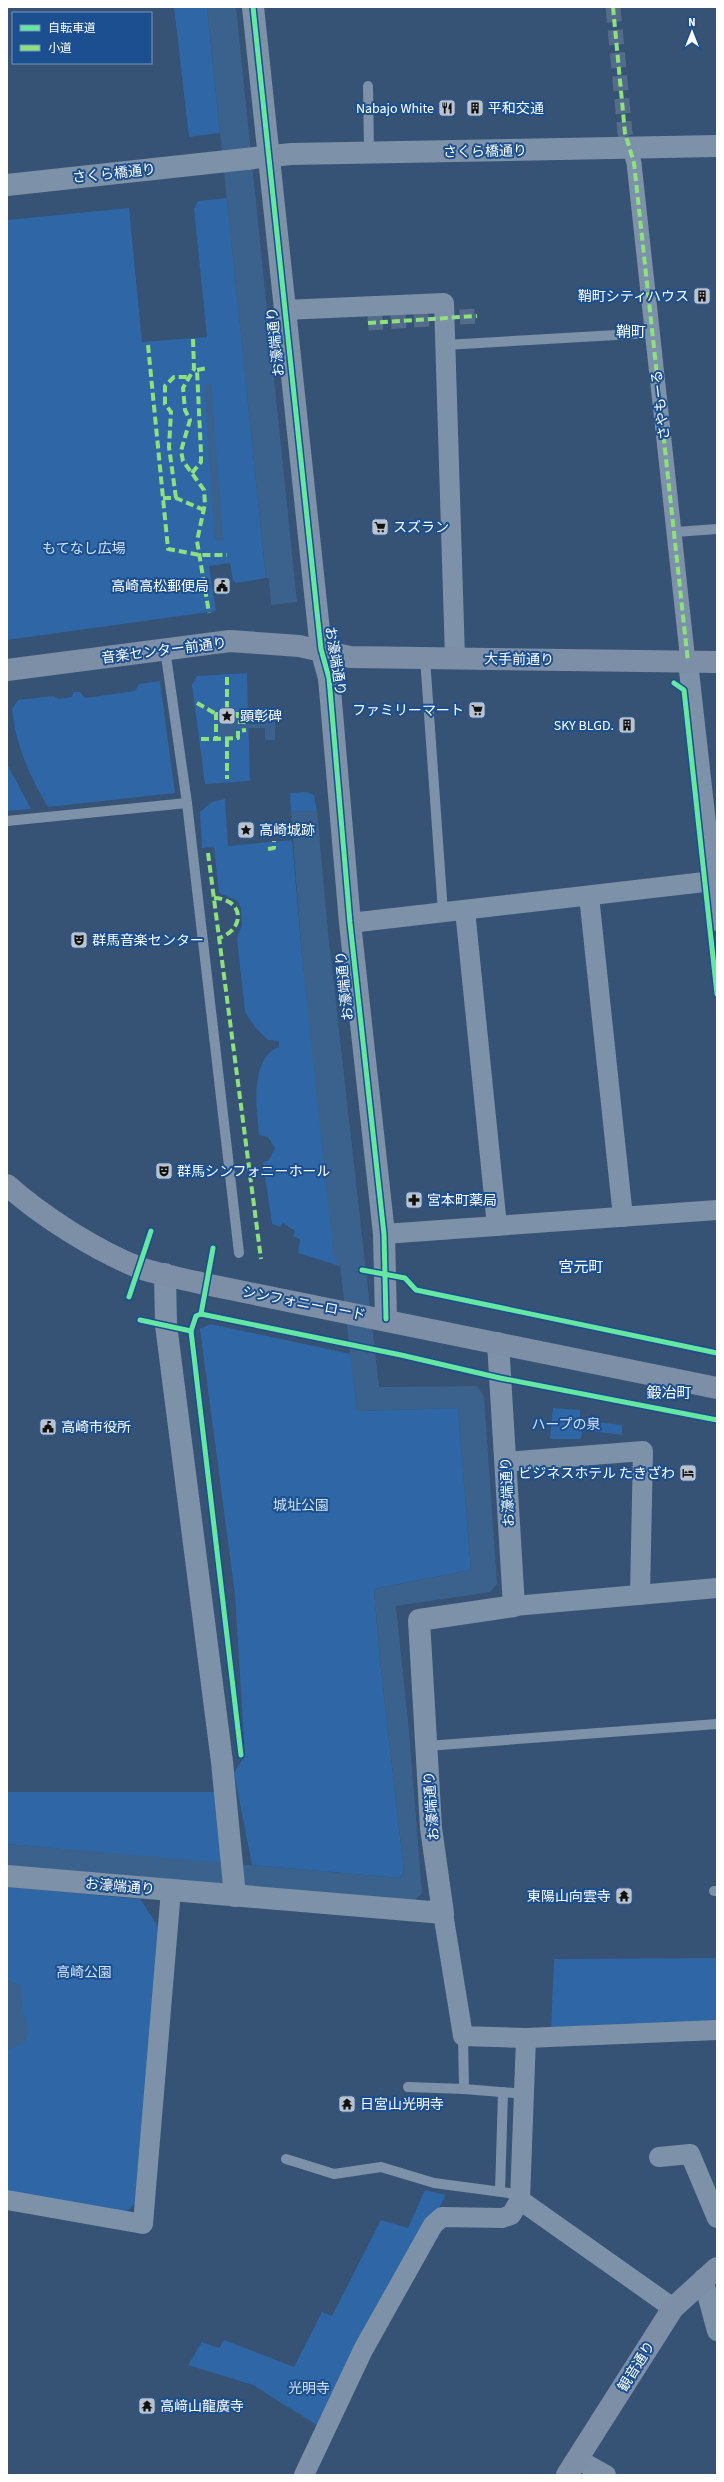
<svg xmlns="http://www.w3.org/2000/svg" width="724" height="2482" font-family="'Source Sans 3','Noto Sans JP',sans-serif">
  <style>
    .green { fill: #2f66a5 }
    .water { fill: #3b618d }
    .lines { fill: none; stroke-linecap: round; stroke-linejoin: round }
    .pedestrian-tunnel { stroke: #546c89; stroke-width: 15; stroke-dasharray: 15 8; stroke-linecap: butt }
    .service { stroke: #7d92a8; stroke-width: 10 }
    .pedestrian { stroke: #7d92a8; stroke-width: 15 }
    .minor { stroke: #7d92a8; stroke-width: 20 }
    .tertiary { stroke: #7d92a8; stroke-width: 22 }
    .primary { stroke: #7d8ea7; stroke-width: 22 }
    .quiet { stroke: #8de07e; stroke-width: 4; stroke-dasharray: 8 4; stroke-linecap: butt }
    .cycleway-casing { stroke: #1b4f8f; stroke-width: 8 }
    .cycleway { stroke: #66e7a1; stroke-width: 5 }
    .labels { text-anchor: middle; stroke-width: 4; stroke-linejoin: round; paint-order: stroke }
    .poi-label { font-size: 14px; fill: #fff; stroke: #1b4f8f; text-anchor: start }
    .street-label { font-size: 14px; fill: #fff; stroke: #1b4f8f }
    .park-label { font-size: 14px; fill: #cfe3fa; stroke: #1b4f8f }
    .neighbourhood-label { font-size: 15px; fill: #fff; stroke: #1b4f8f }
  </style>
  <rect width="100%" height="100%" fill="#365274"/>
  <!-- green -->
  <g class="green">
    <path d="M174,7H207L220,133L189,137Z"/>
    <path d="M227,198L266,578L236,583L233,581L230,563L209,566L216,611L7,640V220L129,208L142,342L207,337L194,209L198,201Z"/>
    <path d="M247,673L250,781L205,784L192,685L197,676Z"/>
    <path d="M160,681L175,793L48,807C29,775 16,746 12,709L18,700L53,696L59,699L72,697L73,692H80L85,698L135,691L139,684Z"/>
    <path d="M7,764L31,809L7,811Z"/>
    <path d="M307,792L314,795L317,811L291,812L290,793Z"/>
    <path d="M225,799L228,846L292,840L302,956L340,1266L298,1253L300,1239L293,1236L295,1231L283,1223L280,1227L272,1224L263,1162L269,1160L275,1148L268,1137L259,1135C257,1110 249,1058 279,1047V1041L268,1040L255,1027L245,1012L237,938L242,925L241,908L238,901L219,893L214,847L202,848L200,812L212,802Z"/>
    <path d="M210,1324L351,1354L357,1411L458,1408L471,1570L374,1589L380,1660L404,1871L400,1878L252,1865L234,1773L245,1755L235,1595L200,1329Z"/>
    <path d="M553,1408L580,1410V1420L622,1425V1435L582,1430L581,1439H550Z"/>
    <path d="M7,1792H215L224,1864L7,1844Z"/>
    <path d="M7,1887L140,1899L164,1935L138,2201L126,2212L7,2192Z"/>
    <path d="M717,1958V2022L551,2030L554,1959Z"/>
    <path d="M425,2190L446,2195L320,2427L253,2385L188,2365L202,2342L219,2348L224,2340L294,2367L322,2312L332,2316L381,2220L408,2228Z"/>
  </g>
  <!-- water -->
  <g class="water">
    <path d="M207,7H236L297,602L271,605L269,578H266Z"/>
    <path d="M211,383L223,541L215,539L214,535L205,385Z"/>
    <path d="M265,713H275V740H265V728H236V736H218V717H236V724H265Z"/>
    <path d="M317,811L328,932L379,1387L477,1386L484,1396L497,1584L490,1592L396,1606L409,1731L422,1893L414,1901L7,1866V1844L400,1878L404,1871L380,1660L374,1589L471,1570L458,1408L357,1411L340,1266L334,1258L302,956L291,812Z"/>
    <path d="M7,1979L21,1986L22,2010L29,2030L25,2042L7,2050Z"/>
  </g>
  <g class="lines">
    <!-- pedestrian-tunnel -->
    <g class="pedestrian-tunnel">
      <path d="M613,7L625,133L630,149"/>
      <path d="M368,323L477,316"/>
    </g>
    <!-- service -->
    <g class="service">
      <path d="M368,86L369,153"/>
      <path d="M445,345L651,333"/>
      <path d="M675,532L717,529"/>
      <path d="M165,649L187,803L239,1253"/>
      <path d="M425,658L443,912"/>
      <path d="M7,821L187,803"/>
      <path d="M427,1746L717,1724"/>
      <path d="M714,1891H717"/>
      <path d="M463,2036L464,2089L525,2094"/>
      <path d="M408,2087L464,2089"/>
      <path d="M286,2159L334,2174L381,2167L434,2183L509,2193L520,2200"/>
      <path d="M500,2191L503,2092"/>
    </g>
    <!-- pedestrian -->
    <path class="pedestrian" d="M630,149L634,163L688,662"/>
    <!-- minor -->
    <g class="minor">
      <path d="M284,310L444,303L455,658"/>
      <path d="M688,662L717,921"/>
      <path d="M589,896L623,1217"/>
      <path d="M465,910L497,1226"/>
      <path d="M350,923L713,881"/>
      <path d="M384,1234L717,1210"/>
      <path d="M505,1462L643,1451L640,1595"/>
      <path d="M514,1606L717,1588"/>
      <path d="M443,1913L463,2036L526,2038L717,2030"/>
      <path d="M659,2157L690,2154L717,2218"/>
      <path d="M7,2200L143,2224L171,1890"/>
      <path d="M520,2200L673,2308"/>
      <path d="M703,2279L717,2331"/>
      <path d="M577,2459L606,2475"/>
      <path d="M304,2475L363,2350L433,2225L442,2217L502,2218L511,2215L520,2200L526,2038"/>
    </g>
    <!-- tertiary -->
    <g class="tertiary">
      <path d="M253,7L317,612L321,649L329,678L350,923L384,1234L386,1319"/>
      <path d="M7,185L291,154L717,146"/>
      <path d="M165,1274L166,1325L222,1762L235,1896"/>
      <path d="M7,1876L443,1913L431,1828L419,1620L514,1606L498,1343"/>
    </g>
    <!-- primary -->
    <g class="primary">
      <path d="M7,670L230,641L299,646L350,657L717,662"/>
      <path d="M7,1185C41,1216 97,1251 140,1268C160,1275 184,1279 205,1284L717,1388"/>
      <path d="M567,2475L673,2308L717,2268"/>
    </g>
    <!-- quiet -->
    <g class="quiet">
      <path d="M613,7L625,133L634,163L688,662"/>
      <path d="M368,323L477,316"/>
      <path d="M193,339L194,369L183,388L185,410L190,420L181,451L183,461L204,490L205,504L197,541L209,613"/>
      <path d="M148,345L168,549L200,555H227"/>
      <path d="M197,370L208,368"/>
      <path d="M192,473L201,462V453L197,370L194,369"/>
      <path d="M163,498H176L204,510"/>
      <path d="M176,498L169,447L171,412L165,404V386L174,377H188"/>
      <path d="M227,677V714"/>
      <path d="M197,703L216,714"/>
      <path d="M246,722H238V714H216V739L238,738V731L246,730"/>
      <path d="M201,739H216"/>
      <path d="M227,739V779"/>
      <path d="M268,849L274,848V841"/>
      <path d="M208,853L261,1259"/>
      <path d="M214,898C244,899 246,929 219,938"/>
    </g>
    <defs>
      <g id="cycleway">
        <path d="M253,7L317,612L321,649L329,678L350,923L384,1234L386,1319"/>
        <path d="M674,683L684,690L717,994"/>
        <path d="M362,1270L405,1278L416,1290L717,1353"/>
        <path d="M129,1297L151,1231"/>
        <path d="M201,1314L213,1248"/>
        <path d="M140,1320L191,1331"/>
        <path d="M241,1755L191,1331L196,1316L201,1314L401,1355L500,1378L717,1420"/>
      </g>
    </defs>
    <!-- cycleway casing -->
    <use href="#cycleway" class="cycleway-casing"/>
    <!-- cycleway -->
    <use href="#cycleway" class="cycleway"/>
  </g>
  <!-- icons -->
  <defs>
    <symbol id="restaurant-square" viewBox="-11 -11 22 22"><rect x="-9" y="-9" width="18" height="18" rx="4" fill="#b9c2ce" stroke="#1b4f8f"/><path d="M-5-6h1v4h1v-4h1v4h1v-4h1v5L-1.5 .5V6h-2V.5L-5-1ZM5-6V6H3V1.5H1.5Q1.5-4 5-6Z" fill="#111"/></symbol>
    <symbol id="building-square" viewBox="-11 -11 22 22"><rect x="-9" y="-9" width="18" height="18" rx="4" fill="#b9c2ce" stroke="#1b4f8f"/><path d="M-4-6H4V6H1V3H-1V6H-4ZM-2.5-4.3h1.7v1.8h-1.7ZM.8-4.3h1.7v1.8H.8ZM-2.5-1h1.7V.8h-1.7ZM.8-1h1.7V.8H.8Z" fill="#111"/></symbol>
    <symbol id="supermarket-square" viewBox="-11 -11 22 22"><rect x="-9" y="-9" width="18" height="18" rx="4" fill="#b9c2ce" stroke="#1b4f8f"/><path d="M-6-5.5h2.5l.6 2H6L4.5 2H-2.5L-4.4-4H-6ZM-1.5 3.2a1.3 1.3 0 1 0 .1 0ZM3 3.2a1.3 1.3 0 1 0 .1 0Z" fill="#111"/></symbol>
    <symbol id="civic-square" viewBox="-11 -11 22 22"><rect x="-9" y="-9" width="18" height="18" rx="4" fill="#b9c2ce" stroke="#1b4f8f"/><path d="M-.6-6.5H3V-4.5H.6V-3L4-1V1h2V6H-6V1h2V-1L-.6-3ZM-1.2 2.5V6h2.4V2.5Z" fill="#111"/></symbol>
    <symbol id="sight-square" viewBox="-11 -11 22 22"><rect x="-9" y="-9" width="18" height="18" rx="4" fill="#b9c2ce" stroke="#1b4f8f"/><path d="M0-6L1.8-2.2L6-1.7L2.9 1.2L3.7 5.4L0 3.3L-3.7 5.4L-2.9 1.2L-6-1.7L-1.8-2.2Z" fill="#111"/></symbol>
    <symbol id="theatre-square" viewBox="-11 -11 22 22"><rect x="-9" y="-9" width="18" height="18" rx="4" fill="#b9c2ce" stroke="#1b4f8f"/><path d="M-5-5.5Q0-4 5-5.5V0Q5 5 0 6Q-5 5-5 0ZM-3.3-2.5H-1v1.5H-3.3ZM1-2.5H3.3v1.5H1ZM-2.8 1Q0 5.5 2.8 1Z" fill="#111"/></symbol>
    <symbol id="pharmacy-square" viewBox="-11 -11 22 22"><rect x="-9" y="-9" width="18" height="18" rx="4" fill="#b9c2ce" stroke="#1b4f8f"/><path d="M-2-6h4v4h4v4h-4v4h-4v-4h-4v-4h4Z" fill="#111"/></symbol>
    <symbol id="hotel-square" viewBox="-11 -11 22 22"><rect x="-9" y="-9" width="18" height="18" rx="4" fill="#b9c2ce" stroke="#1b4f8f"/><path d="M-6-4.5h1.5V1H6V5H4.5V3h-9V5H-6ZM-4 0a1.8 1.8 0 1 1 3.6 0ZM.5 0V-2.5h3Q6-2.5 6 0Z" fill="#111"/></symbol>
    <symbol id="temple-square" viewBox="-11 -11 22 22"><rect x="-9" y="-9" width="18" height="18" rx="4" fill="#b9c2ce" stroke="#1b4f8f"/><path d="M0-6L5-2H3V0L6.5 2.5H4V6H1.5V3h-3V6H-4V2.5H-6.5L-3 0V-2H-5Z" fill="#111"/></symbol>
  </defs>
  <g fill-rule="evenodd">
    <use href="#restaurant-square" x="437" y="98" width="20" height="20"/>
    <use href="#building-square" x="465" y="98" width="20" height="20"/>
    <use href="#building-square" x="692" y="286" width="20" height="20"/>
    <use href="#supermarket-square" x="370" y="517" width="20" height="20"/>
    <use href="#civic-square" x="212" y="576" width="20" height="20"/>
    <use href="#supermarket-square" x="467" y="700" width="20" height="20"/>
    <use href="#sight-square" x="217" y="706" width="20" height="20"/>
    <use href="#building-square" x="617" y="715" width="20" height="20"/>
    <use href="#sight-square" x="236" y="820" width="20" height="20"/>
    <use href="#theatre-square" x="69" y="930" width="20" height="20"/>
    <use href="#theatre-square" x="154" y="1161" width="20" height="20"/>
    <use href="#pharmacy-square" x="404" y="1190" width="20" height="20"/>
    <use href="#civic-square" x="38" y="1417" width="20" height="20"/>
    <use href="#hotel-square" x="678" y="1463" width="20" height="20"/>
    <use href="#temple-square" x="614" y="1886" width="20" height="20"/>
    <use href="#temple-square" x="337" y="2094" width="20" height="20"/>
    <use href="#temple-square" x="137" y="2396" width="20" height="20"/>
  </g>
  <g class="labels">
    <!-- poi labels -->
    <g class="poi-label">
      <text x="434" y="113" text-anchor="end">Nabajo White</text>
      <text x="488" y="113">平和交通</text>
      <text x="689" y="301" text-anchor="end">鞘町シティハウス</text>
      <text x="393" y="532">スズラン</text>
      <text x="209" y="591" text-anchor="end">高崎高松郵便局</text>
      <text x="464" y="715" text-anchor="end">ファミリーマート</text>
      <text x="240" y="721">顕彰碑</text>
      <text x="614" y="730" text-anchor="end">SKY BLGD.</text>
      <text x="259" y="835">高崎城跡</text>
      <text x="92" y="945">群馬音楽センター</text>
      <text x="177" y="1176">群馬シンフォニーホール</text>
      <text x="427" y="1205">宮本町薬局</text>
      <text x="61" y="1432">高崎市役所</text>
      <text x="675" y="1478" text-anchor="end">ビジネスホテル たきざわ</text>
      <text x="611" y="1901" text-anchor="end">東陽山向雲寺</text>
      <text x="360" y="2109">日宮山光明寺</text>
      <text x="160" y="2411">高﨑山龍廣寺</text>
    </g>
    <!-- street labels -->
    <g class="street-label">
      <text transform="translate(485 151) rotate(-1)" y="5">さくら橋通り</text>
      <text transform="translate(114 173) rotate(-6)" y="5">さくら橋通り</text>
      <text transform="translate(275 342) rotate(-96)" y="5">お濠端通り</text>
      <text transform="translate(660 405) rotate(-97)" y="5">さやもーる</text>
      <text transform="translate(164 650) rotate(-7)" y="5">音楽センター前通り</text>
      <text transform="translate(519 659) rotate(1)" y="5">大手前通り</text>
      <text transform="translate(336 661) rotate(81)" y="5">お濠端通り</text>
      <text transform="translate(344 986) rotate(-96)" y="5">お濠端通り</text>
      <text transform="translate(304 1303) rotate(11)" y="5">シンフォニーロード</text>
      <text transform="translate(507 1492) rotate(-93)" y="5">お濠端通り</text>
      <text transform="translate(431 1806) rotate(-94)" y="5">お濠端通り</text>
      <text transform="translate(120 1886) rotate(5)" y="5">お濠端通り</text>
      <text transform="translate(636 2366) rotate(-58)" y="5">観音通り</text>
    </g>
    <!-- park labels -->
    <g class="park-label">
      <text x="84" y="553">もてなし広場</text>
      <text x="566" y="1429">ハープの泉</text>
      <text x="301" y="1510">城址公園</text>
      <text x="84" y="1977">高崎公園</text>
      <text x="309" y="2393">光明寺</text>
    </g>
    <!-- neighbourhood labels -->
    <g class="neighbourhood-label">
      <text x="631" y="337">鞘町</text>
      <text x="581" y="1272">宮元町</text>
      <text x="669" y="1398">鍛冶町</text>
    </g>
  </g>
  <!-- border -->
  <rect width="724" height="2482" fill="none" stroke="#ffffff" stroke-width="16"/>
  <!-- legend -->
  <rect x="12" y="12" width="140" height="52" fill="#1b4f8f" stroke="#7695bc"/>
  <rect x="20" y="25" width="20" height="6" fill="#66e7a1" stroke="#7695bc"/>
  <text x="48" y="32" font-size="12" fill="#ffffff">自転車道</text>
  <rect x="20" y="45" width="20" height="6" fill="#8de07e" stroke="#7695bc"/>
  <text x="48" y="52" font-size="12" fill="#ffffff">小道</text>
  <!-- north arrow -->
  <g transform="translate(692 32)" stroke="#1b4f8f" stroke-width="3" paint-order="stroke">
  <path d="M0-3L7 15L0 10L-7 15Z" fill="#ffffff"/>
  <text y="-6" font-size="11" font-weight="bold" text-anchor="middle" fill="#ffffff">N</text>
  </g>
</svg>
